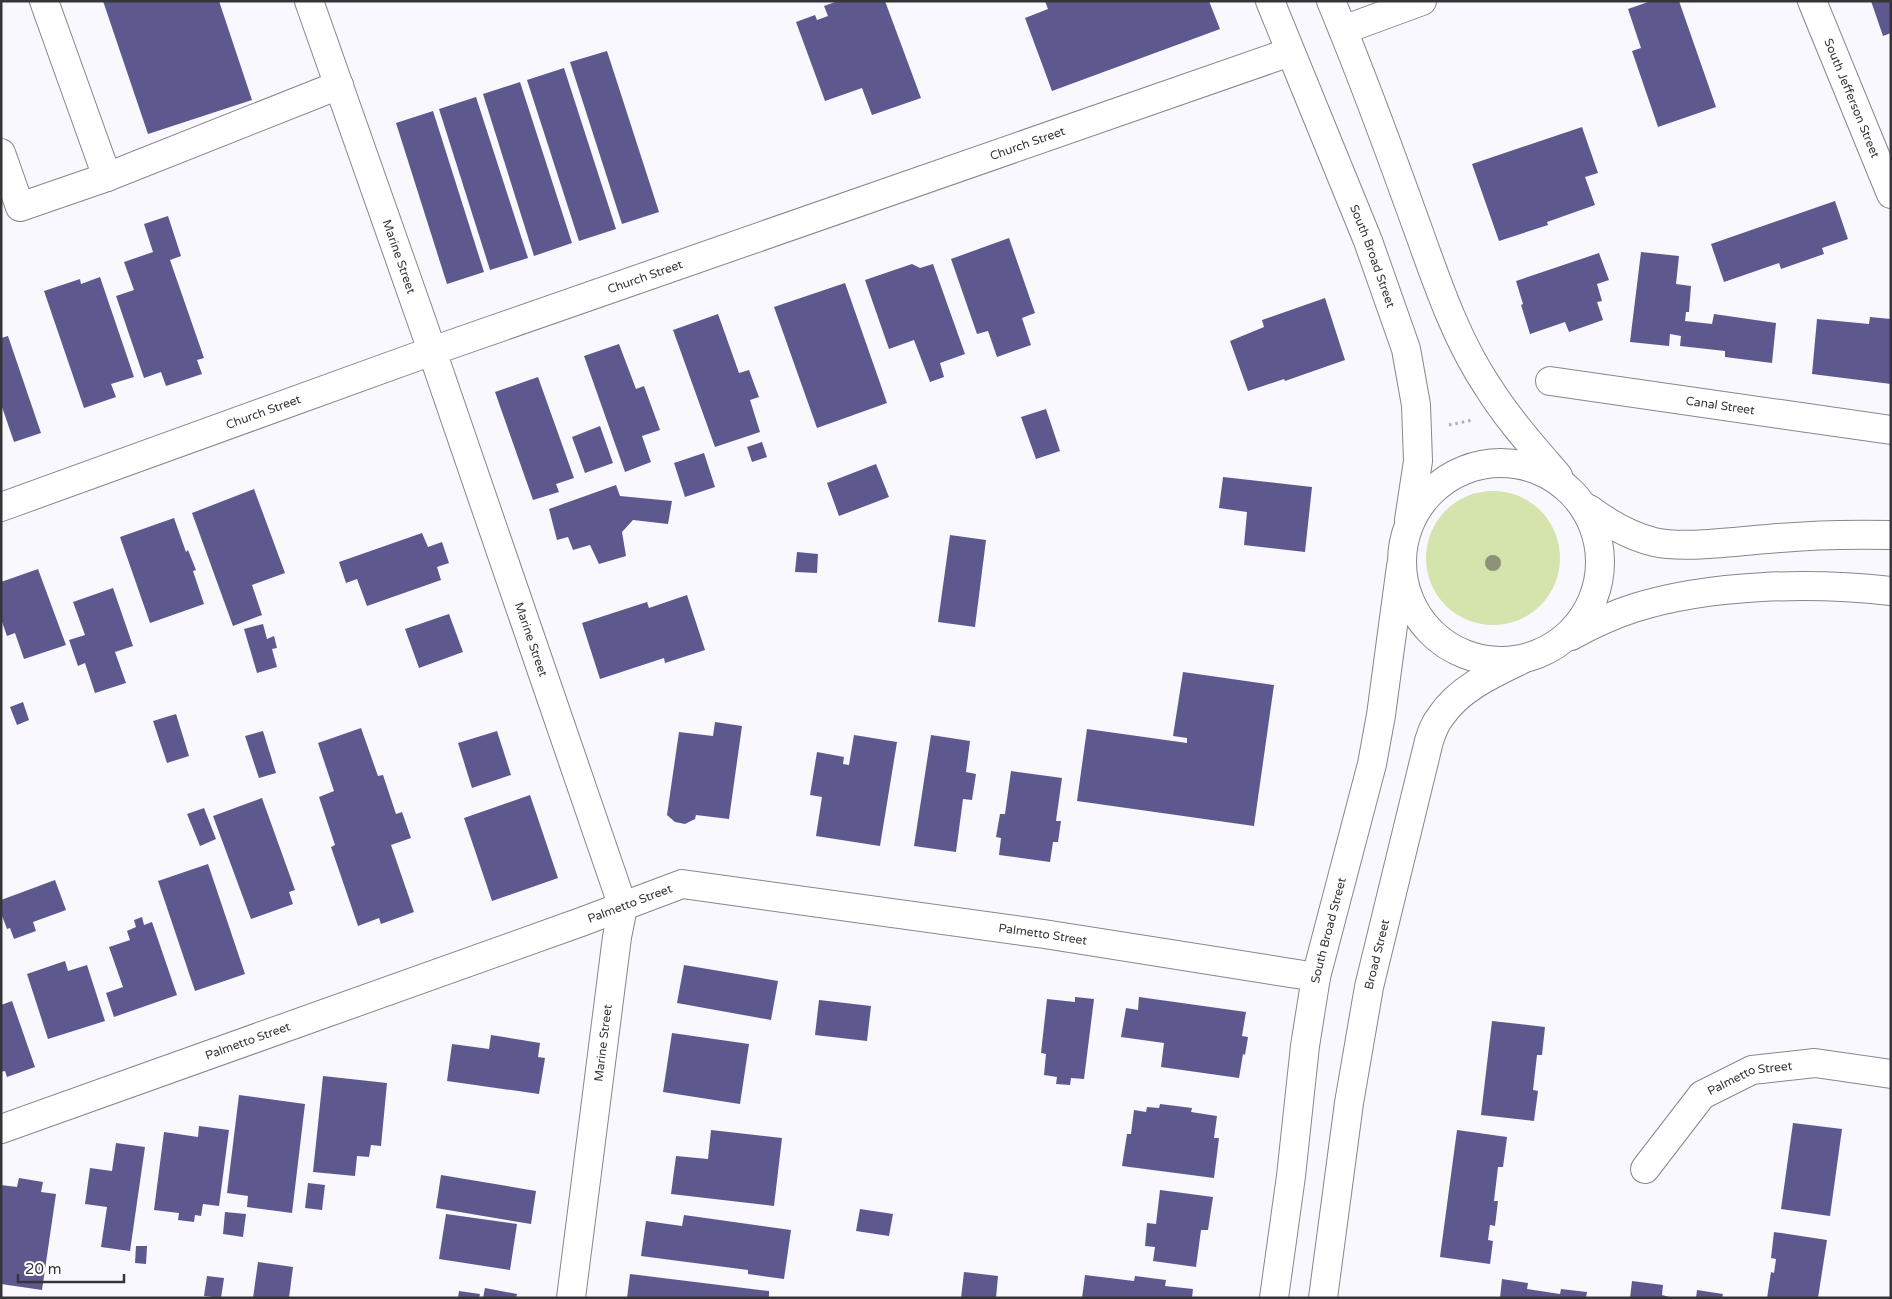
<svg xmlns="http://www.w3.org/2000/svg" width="1892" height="1299" font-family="'Varela Round',sans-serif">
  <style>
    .green { fill: #d5e3ac }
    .building { fill: #5d598f }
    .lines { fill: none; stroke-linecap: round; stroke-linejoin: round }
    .minor-casing { stroke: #86868d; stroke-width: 30 }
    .major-casing { stroke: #86868d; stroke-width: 30 }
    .path { stroke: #aeaeb3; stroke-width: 3; stroke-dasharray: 2.5 4; stroke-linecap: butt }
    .minor { stroke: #fff; stroke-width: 28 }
    .major { stroke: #fff; stroke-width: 28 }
    .tree { fill: #8e927b }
    .labels { text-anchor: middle; stroke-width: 5; stroke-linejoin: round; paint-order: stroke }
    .street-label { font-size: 12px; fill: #353538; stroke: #fff }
  </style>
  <rect width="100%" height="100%" fill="#f8f8fe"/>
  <!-- green -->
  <circle class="green" cx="1493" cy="558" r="67"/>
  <!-- building -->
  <g class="building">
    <path d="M103,1H219L252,100L148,134Z"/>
    <path d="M838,1H885L921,98L872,115L862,88L825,101L796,22L815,15L817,20L828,16L824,6Z"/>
    <path d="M1045,1H1209L1220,29L1052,91L1025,18L1048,9Z"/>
    <path d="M1651,1H1679L1716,107L1658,127L1632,51L1641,48L1628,9Z"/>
    <path d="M1871,1H1891V33L1883,36Z"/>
    <path d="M607,51L659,212L622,224L570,62Z"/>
    <path d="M564,68L616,229L579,241L527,80Z"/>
    <path d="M520,82L572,243L534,256L483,94Z"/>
    <path d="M476,97L528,258L490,270L439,109Z"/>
    <path d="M433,111L484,272L447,284L396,123Z"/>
    <path d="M1582,127L1598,173L1585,177L1595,205L1547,222L1548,225L1499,241L1472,164Z"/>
    <path d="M1835,201L1848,239L1822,248L1824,254L1781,269L1779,263L1724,282L1711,244Z"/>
    <path d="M168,216L181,256L170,260L204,358L197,360L202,374L166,386L161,372L144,378L116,296L134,290L124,262L153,252L144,224Z"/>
    <path d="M1009,238L1035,313L1022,318L1031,345L997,357L988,331L977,334L951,259Z"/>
    <path d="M1641,252L1679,256L1676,284L1691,286L1689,312H1686L1685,321L1712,324L1714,314L1776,323L1772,363L1725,357V351L1680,346L1681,336L1670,334L1669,346L1630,342Z"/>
    <path d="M1599,253L1609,280L1597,284L1602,301L1597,302L1603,320L1569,332L1565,322L1530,334L1521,305L1523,304L1516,281Z"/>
    <path d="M912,264L920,268L933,264L965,354L940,363L944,377L930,382L914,340L889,349L865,280Z"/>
    <path d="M100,277L134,377L111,384L116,397L84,408L44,291L80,279L81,284Z"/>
    <path d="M845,283L887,403L817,428L774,307Z"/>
    <path d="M1325,298L1345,360L1285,381L1284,379L1248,391L1230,341L1264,327L1262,320Z"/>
    <path d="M718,314L739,373L749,370L759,397L750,400L760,432L715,447L673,330Z"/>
    <path d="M1870,317L1891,319V384L1812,374L1817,319L1869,324Z"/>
    <path d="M8,336L41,433L14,442L1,404V338Z"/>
    <path d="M619,344L636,389L644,386L660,430L642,436L651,462L625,472L584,356Z"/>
    <path d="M538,377L574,478L556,484L559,492L533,500L495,392Z"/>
    <path d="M1046,409L1060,451L1036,459L1021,417Z"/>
    <path d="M600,426L613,463L585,473L572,437Z"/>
    <path d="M762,442L767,457L752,462L747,447Z"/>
    <path d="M704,453L715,487L685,497L674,463Z"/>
    <path d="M876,464L889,497L839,516L827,483Z"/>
    <path d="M1223,477L1312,487L1305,552L1244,545L1247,512L1219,508Z"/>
    <path d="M616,485L620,496L672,501L668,524L633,520L622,532L626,556L599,564L590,545L573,550L568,537L557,540L549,509Z"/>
    <path d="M254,489L285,573L252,585L262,615L233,626L192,513Z"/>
    <path d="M174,518L186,552L188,550L196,570L193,571L204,604L150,623L120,537Z"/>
    <path d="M422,533L428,547L442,542L449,563L437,567L441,580L367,606L357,579L346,583L339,562Z"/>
    <path d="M950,535L986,540L975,627L938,622Z"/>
    <path d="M797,552L818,554L817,573L795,572Z"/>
    <path d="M38,569L66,645L24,659L15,633L7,636L1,619V582Z"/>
    <path d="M113,588L133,646L115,652L126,683L95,693L85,663L78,666L69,640L85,635L73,602Z"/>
    <path d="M687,595L705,650L665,663L664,658L600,679L582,623L647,602L649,608Z"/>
    <path d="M449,614L463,652L419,668L405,629Z"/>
    <path d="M263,624L267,639L274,636L277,648L272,649L277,667L257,673L244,629Z"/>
    <path d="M1183,672L1274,685L1254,826L1077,801L1087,729L1187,743V738L1173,736Z"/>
    <path d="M23,702L29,720L17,725L10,707Z"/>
    <path d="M176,714L189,756L167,763L153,721Z"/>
    <path d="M715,722L742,726L729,819L696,815L695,819L685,824L675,822L667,815L679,732L713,736Z"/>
    <path d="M361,728L378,776L383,775L396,814L402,812L411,838L391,845L414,912L381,924L379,918L358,926L331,847L335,845L319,797L334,791L318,743Z"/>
    <path d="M263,731L276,773L259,778L245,736Z"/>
    <path d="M497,731L511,775L472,788L458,743Z"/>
    <path d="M854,735L897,742L880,846L816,836L822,797L810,795L817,752L844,757L843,764L849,765Z"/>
    <path d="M931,735L970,741L966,772L976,774L972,800L963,799L956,852L914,846Z"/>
    <path d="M1011,771L1062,778L1056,821H1061L1058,842H1053L1050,862L999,855L1001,838L996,837L1000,814H1005Z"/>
    <path d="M530,795L558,878L492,901L464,818Z"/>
    <path d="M262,798L295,890L289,892L293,904L251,919L213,816Z"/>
    <path d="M204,808L216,839L200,846L187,814Z"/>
    <path d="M208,864L245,974L195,991L158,881Z"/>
    <path d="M55,880L66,910L33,922L36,931L14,939L10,928L7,929L1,913V900Z"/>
    <path d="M142,917L144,925L152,922L177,995L114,1017L106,993L123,987L109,947L130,940L127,931L136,927L134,920Z"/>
    <path d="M65,961L68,971L87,965L105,1021L48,1039L27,974Z"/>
    <path d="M684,965L778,981L771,1020L677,1003Z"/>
    <path d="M1075,997L1094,999L1084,1079L1071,1078L1070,1085L1056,1084L1057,1077L1044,1075L1046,1054L1041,1053L1047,999L1075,1002Z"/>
    <path d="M1139,997L1246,1012L1242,1036L1248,1037L1245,1055L1243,1054L1239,1078L1161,1067L1164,1043L1121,1037L1126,1008L1138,1010Z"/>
    <path d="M819,1000L871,1006L867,1041L815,1035Z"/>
    <path d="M12,1001L35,1067L7,1077L5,1071L1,1072V1005Z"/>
    <path d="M1492,1021L1545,1027L1542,1055H1537L1533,1090L1538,1091L1534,1121L1481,1115Z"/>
    <path d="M672,1033L749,1044L740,1104L663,1092Z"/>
    <path d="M491,1035L540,1043L538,1057L545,1058L539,1094L447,1081L452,1044L489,1049Z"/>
    <path d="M323,1076L387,1083L381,1146L371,1145L369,1157L357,1156L355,1176L313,1172Z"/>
    <path d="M239,1095L305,1104L292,1213L247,1207L248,1196L227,1193Z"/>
    <path d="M1160,1104L1192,1108L1191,1112L1217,1116L1214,1138H1219L1214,1178L1122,1166L1127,1134H1131L1134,1110L1146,1112L1147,1107L1159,1108Z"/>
    <path d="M1793,1123L1842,1129L1830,1216L1781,1209Z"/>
    <path d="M199,1126L229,1130L219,1206L203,1204L201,1216L195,1215L194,1222L178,1220L179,1213L154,1210L164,1132L198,1137Z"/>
    <path d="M711,1130L782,1138L774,1206L671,1194L676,1156L708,1159Z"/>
    <path d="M1457,1130L1507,1137L1503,1167H1498L1494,1201H1498L1495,1226L1490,1225L1488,1240L1493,1241L1490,1264L1440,1257Z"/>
    <path d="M116,1143L145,1147L130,1251L101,1247L107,1207L85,1204L90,1168L112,1171Z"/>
    <path d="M441,1175L536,1191L531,1224L436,1208Z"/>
    <path d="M19,1178L43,1182L41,1192L56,1194L42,1290L1,1284V1185L17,1187Z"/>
    <path d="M308,1183L325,1185L322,1210L305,1208Z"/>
    <path d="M1160,1190L1213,1197L1208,1230H1201L1196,1267L1153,1261L1155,1247L1145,1246L1147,1223L1156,1224Z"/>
    <path d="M860,1209L893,1214L889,1236L856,1231Z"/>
    <path d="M225,1212L246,1214L243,1237L223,1234Z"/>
    <path d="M446,1214L517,1224L510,1270L439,1259Z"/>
    <path d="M684,1215L791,1230L784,1279L748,1274V1270L641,1256L646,1221L682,1226Z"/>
    <path d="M1774,1232L1827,1240L1818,1298H1767L1771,1272L1774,1273L1776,1259L1771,1258Z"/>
    <path d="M136,1246H147L146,1264L135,1263Z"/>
    <path d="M258,1262L293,1267L289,1298H253Z"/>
    <path d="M964,1272L998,1276L996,1298H961Z"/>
    <path d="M630,1274L769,1291V1298H627Z"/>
    <path d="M1085,1275L1134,1281L1135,1276L1166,1280L1165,1286L1193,1289L1192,1298H1082Z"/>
    <path d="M207,1276L224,1278L221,1298L204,1296Z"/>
    <path d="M1502,1279L1528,1283L1527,1289L1560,1294L1561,1289L1587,1292L1586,1298H1500Z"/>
    <path d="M1632,1281L1663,1285L1662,1295L1673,1298H1630Z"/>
    <path d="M485,1288L517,1294L516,1298H483Z"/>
    <path d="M1697,1290L1723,1294L1722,1298H1696Z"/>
    <path d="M459,1291L480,1294L479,1298H458Z"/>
  </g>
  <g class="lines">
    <defs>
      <g id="minor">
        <path id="s1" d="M309,1L421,319L623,907L617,937L571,1298"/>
        <path id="s2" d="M1812,1L1891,194"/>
        <path d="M1343,30L1422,1"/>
        <path d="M1,153L20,207L107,177L44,1"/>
        <path d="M107,177L339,85"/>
        <path id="s3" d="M1550,381L1891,430"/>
        <path id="s4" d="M1,507L432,351L1290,52"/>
        <path id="s5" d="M1,1129L581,922L682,884L1044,934L1316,977"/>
        <path id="s6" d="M1645,1169L1702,1095L1752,1070L1815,1063L1891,1074"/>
      </g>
      <g id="major">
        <path id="s7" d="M1270,1L1368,241L1406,349L1416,405L1418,461L1409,520"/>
        <path d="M1331,1C1362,75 1389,149 1416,224C1436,279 1455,338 1488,387C1508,419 1534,448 1558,476"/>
        <circle cx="1501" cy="562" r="99"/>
        <path d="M1589,509C1609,524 1630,536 1654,542C1684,549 1736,541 1768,539C1809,535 1850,534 1891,535"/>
        <path d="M1571,636C1591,625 1612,615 1634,608C1711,584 1811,582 1891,591"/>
        <path id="s8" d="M1274,1298L1291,1176L1305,1046L1316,977L1372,764L1381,715L1401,566"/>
        <path id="s9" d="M1323,1298L1349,1103L1369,987L1429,741C1432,732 1435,723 1441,716C1459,689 1492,674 1521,660"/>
      </g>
    </defs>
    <!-- minor casing -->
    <use href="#minor" class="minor-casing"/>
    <!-- major casing -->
    <use href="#major" class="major-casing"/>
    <!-- path -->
    <path class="path" d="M1449,425L1473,420"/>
    <!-- minor -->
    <use href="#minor" class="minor"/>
    <!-- major -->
    <use href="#major" class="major"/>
  </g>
  <!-- trees -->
  <circle class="tree" cx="1493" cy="563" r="8"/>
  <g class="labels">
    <!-- street labels -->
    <g class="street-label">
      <text dy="4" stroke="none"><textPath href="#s2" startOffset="105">South Jefferson Street</textPath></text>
      <text dy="4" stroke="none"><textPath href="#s4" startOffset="1089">Church Street</textPath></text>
      <text dy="4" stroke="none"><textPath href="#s1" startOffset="271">Marine Street</textPath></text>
      <text dy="4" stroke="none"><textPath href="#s7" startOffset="275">South Broad Street</textPath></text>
      <text dy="4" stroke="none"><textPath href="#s4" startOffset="684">Church Street</textPath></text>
      <text dy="4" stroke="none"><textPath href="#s3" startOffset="172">Canal Street</textPath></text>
      <text dy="4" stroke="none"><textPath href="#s4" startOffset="279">Church Street</textPath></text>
      <text dy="4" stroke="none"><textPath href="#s1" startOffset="676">Marine Street</textPath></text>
      <text dy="4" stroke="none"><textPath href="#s5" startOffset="668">Palmetto Street</textPath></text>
      <text dy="4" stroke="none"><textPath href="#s8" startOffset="372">South Broad Street</textPath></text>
      <text dy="4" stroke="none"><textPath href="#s5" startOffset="1088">Palmetto Street</textPath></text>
      <text dy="4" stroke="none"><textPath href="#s9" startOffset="348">Broad Street</textPath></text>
      <text dy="4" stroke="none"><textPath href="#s5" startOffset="262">Palmetto Street</textPath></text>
      <text transform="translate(603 1043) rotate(-83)" y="4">Marine Street</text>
      <text dy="4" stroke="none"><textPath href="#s6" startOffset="145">Palmetto Street</textPath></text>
    </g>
  </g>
  <!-- border -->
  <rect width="1892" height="1299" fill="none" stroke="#353538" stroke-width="5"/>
  <!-- scale -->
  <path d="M18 1274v8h106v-8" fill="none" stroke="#353538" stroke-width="2.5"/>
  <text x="25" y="1274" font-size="15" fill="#353538" stroke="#ffffff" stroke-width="4" paint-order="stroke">20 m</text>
</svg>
